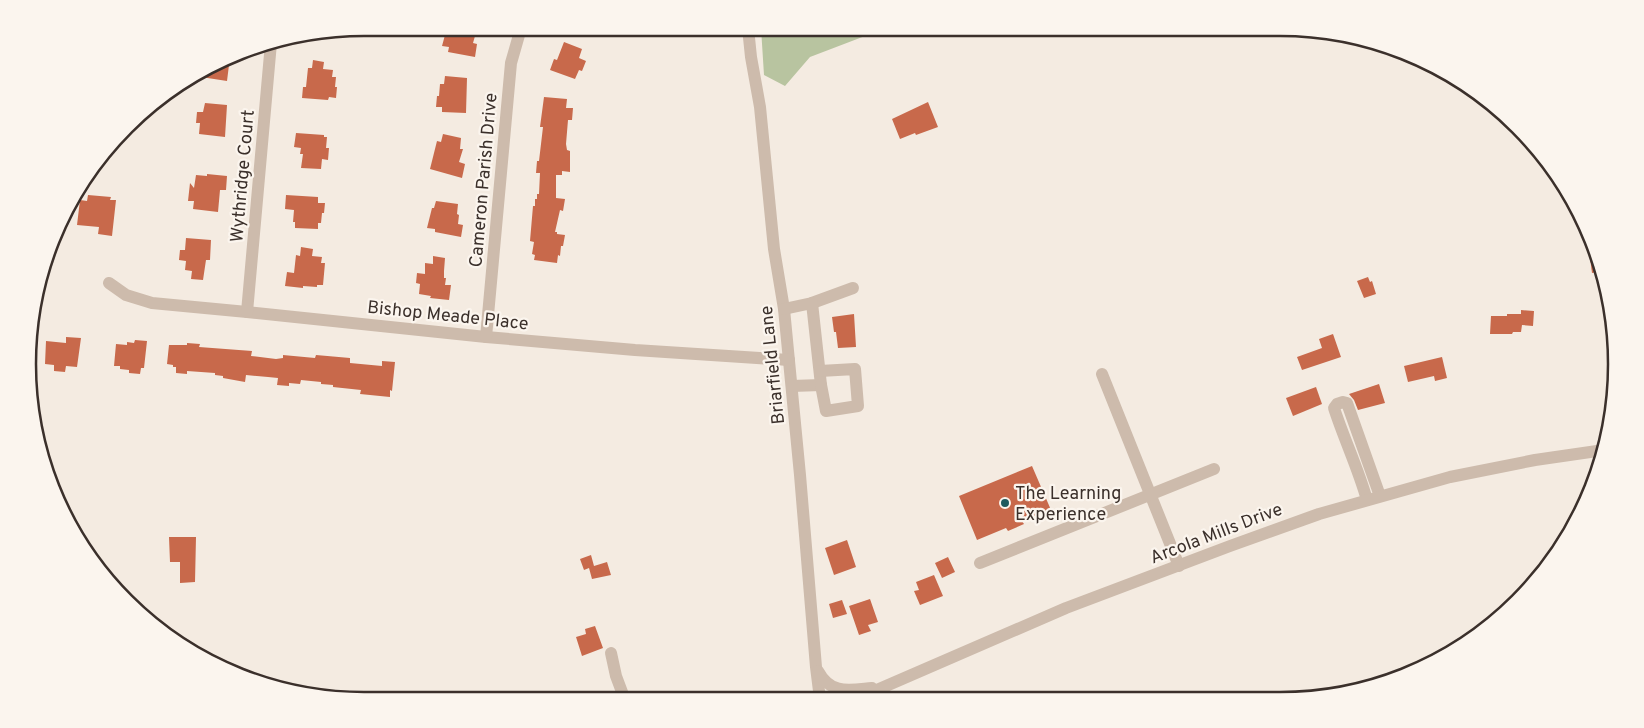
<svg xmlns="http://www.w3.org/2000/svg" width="1644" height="728" font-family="Overpass,sans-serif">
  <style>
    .green { fill: #b8c4a0 }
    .building { fill: #c8694b }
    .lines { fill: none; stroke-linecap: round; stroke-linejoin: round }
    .minor { stroke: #cdbbac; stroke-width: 12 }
    .poi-dot { fill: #1f5a5e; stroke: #fbf5ee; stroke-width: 2 }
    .labels { text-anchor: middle; stroke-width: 4.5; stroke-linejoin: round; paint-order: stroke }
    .street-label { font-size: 18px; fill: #3b302b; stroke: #fbf5ee }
    .poi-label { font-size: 18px; fill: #3b302b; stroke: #fbf5ee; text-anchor: start }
    .rim { fill: none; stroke: #3b302b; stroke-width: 2.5 }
  </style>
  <rect width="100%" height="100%" fill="#f4ebe1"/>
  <!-- green -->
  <path class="green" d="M761,28H886L810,57L785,86L764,75Z"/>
  <!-- building -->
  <g class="building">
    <path d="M449,28H474L472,35L475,36L473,43L477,44L475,57L448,52L449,47L442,46L445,35L447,36Z"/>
    <path d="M564,42L582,49L579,58L586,61L582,71L579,70L575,79L550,70L554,59L557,60Z"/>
    <path d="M230,57L227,81L201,77L202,70Z"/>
    <path d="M313,60L324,62L323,69L333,70L332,77H336L335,87H337L336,98L329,97L328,100L302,98L303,87H306L308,68H312Z"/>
    <path d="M445,76L467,78L466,113L442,112V107H436L437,96H439L440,84H444Z"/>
    <path d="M544,97L567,99L566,108H573L572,120H568L566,144L567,150L570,151V172L562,171V175H556V198L565,199L563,211L560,210L555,232H557V234L565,235L563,246H561L560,256L558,255L557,263L534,260L535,255L532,254L534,242L530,241L533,206H535V199H537V194H539L540,173H536L537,161H539L543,127H540Z"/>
    <path d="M928,102L938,127L916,135L915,133L900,139L892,119Z"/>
    <path d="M205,103L227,105L225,137L199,134L200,123H196L197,112H203Z"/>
    <path d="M296,133L324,135V137H327L326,148H329L328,160L322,159L321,169L301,168L303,154H300L301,148L294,147Z"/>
    <path d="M443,134L461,138L460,149H463L459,162L465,164L462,178L430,169L437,141L441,142Z"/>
    <path d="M207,174L227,176L226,190H220L218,212L193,209L194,201H188L190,183L194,188L196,175L207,176Z"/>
    <path d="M88,195L111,197L110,200H116L112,236L98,234L99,227L77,225L80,200L87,201Z"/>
    <path d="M286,195L318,197V203H325L324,213H322L321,223H318V229L295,228V222H293L294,210L285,209Z"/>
    <path d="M436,201L458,204L457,214L459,215L458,224L463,225L461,237L435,232V229L427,228L432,208H434Z"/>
    <path d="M186,238L211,240L210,260H206L203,280L191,279L192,271L185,270L186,261L179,260L180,250H185Z"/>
    <path d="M1592,242L1603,271L1592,273L1588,243Z"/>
    <path d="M301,247L313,249L312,256L322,257L321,263H325L323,285H317V287L303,286V288L285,286L287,272L294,273L296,255L300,256Z"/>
    <path d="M433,256L445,258L444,271V278H446L445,285H451L449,300L430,298L431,296L419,294L420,284L416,283L417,273L425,274V263L433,264Z"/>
    <path d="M1368,277L1370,282L1372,281L1376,294L1364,298L1357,281Z"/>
    <path d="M1521,310L1534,311L1533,326L1522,325L1521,332H1513L1512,334H1490L1491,316H1507V314H1521Z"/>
    <path d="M854,314L856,347L838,348L836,332H834L832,317Z"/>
    <path d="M1333,334L1341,357L1302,370L1297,357L1322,348L1319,339Z"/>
    <path d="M66,337L81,338L77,367L66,366L65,372L54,371V365L45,364L46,341L66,343Z"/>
    <path d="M135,340L147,341L144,368H141L140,374L129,373V370L120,369V366H114L116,344L127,345V342L134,343Z"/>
    <path d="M187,343L200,344L199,347L252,351L251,356L276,359L283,358V355L315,358L316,355L350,358V363L382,366V361L395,362L392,391L390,390V397L360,394L361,390L333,387V385L321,384V382L301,380L300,384L289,383V386L277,385L278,378L268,377L246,375L245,382L223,378V376L215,375V373L187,371V374L176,373V367H173V365L167,364L169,345H187Z"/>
    <path d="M1442,357L1447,378L1435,381L1434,376L1408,382L1404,366Z"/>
    <path d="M1379,384L1385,403L1358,410L1354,400L1349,394Z"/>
    <path d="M1316,387L1322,404L1293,416L1286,398Z"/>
    <path d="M1032,466L1051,510L1022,521L1024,524L1008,531L1006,528L977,540L959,496Z"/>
    <path d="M169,537H196L195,582L180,583V562H170Z"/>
    <path d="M847,540L856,567L834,575L825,548Z"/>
    <path d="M591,555L594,566L607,562L611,575L592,579L589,568L584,570L580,559Z"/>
    <path d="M948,557L955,572L942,578L935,563Z"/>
    <path d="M934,575L943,596L920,605L914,591L919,590L916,582Z"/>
    <path d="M870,599L878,622L868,625L871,631L859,635L849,606Z"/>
    <path d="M842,600L847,614L833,618L829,604Z"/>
    <path d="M595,626L603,648L582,656L576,637L586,634L585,629Z"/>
  </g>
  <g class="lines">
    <!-- minor -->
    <g class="minor">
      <path d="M748,28L751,57L760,107L774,249L784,309L800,475L816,667L820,699"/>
      <path d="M109,283L126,295L152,303L247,312L486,337L635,350L789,360"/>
      <path d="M812,303L853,288"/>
      <path d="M784,309L812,303L821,385L792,386"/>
      <path d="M247,312L271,43"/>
      <path d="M486,337L511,63L521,28"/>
      <path d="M820,371L855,369L858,406L826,411L821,385"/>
      <path d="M1102,374L1179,566"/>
      <path d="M1367,500C1358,468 1344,439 1334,408L1337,404L1343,402L1347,403L1380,496"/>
      <path d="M980,563L1214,469"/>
      <path d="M611,653L616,676L625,700"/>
      <path d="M818,671C831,695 849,690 872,688"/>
      <path d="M856,699L1066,608L1230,546L1319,514L1450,477L1535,460L1604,450"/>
    </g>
  </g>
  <!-- markers -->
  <circle class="poi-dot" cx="1005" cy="503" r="5"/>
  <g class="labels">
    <!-- street labels -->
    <g class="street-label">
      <text transform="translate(242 176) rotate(-85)" y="6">Wythridge Court</text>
      <text transform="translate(483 180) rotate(-85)" y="6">Cameron Parish Drive</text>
      <text transform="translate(448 315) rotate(6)" y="6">Bishop Meade Place</text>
      <text transform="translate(772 365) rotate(-96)" y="6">Briarfield Lane</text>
      <text transform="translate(1216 533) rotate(-21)" y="6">Arcola Mills Drive</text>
    </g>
    <!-- poi labels -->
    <g class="poi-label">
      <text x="1015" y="499">The Learning<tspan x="1015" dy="21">Experience</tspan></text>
    </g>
  </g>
  <!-- crop -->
  <path d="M0 0H1644V728H0ZM364 36H1280A328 328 0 0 1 1608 364V364A328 328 0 0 1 1280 692H364A328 328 0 0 1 36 364V364A328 328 0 0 1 364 36Z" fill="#fbf5ee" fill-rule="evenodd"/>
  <path class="rim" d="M364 36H1280A328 328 0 0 1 1608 364V364A328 328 0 0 1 1280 692H364A328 328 0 0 1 36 364V364A328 328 0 0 1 364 36Z"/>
</svg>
